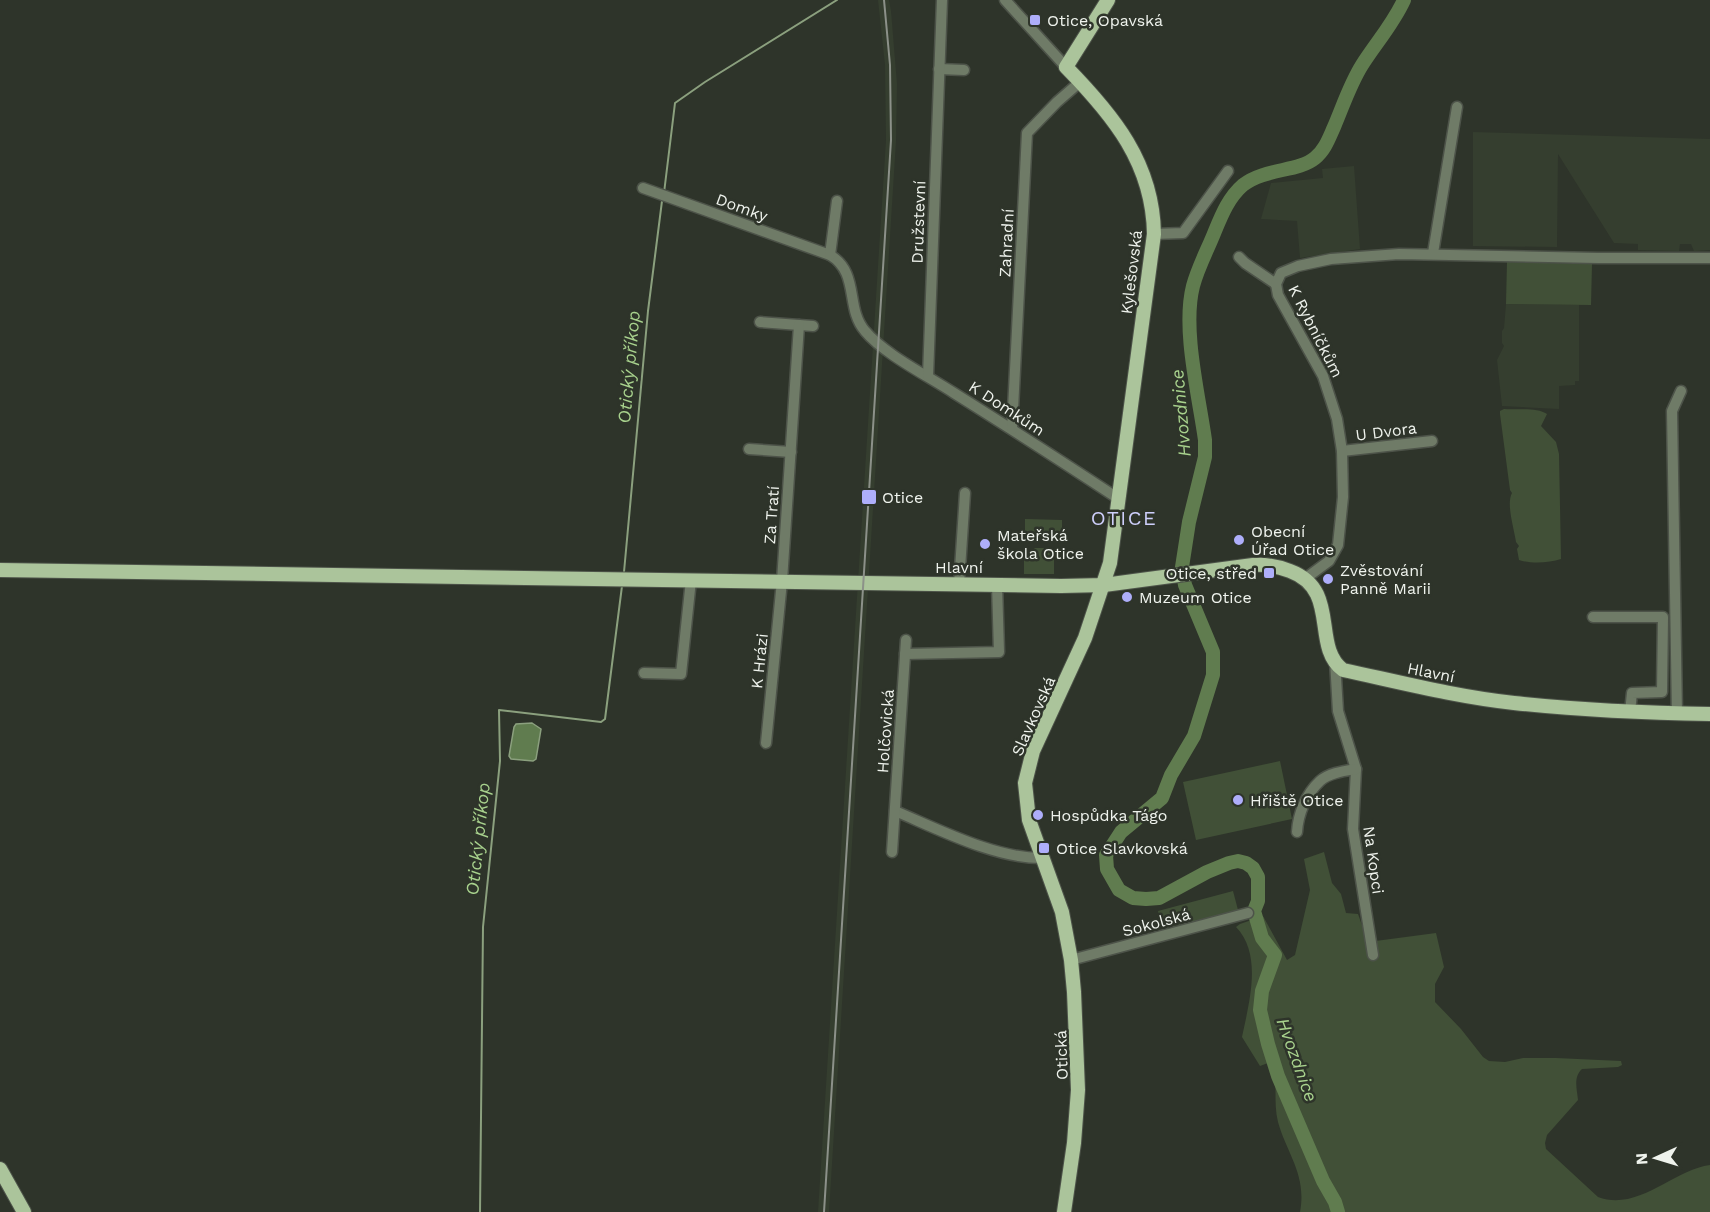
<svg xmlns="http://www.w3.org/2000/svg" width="1710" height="1212" font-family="'Work Sans',sans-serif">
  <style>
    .built { fill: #353e2f }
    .green { fill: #415037 }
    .water { fill: #607c4f; stroke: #8ba07e; stroke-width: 1.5 }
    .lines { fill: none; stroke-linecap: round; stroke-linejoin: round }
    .stream { stroke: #8ba07e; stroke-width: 2 }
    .river { stroke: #607c4f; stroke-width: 14 }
    .minor-casing { stroke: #4d5349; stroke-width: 13 }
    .major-casing { stroke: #4d5349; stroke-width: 16 }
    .minor { stroke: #6f7b67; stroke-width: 10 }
    .major { stroke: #abc49b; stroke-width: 14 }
    .rail { stroke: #8c9189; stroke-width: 2 }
    .poi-dot { fill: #aeaefa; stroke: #2e342a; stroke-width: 2 }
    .labels { text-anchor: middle; stroke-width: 5; stroke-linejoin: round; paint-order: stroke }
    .poi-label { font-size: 16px; fill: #eff3ed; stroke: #2e342a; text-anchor: start }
    .street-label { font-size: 16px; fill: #eff3ed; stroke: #2e342a }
    .water-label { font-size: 18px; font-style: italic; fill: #a8d28d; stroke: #2e342a }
    .quarter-label { font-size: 20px; letter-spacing: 1.5px; fill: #cecffb; stroke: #2e342a }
  </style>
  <rect width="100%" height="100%" fill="#2e342a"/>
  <!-- built -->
  <g class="built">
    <path d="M878,0H889L891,11L897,84L896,141L829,1212H818L886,140L885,65Z"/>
    <path d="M1473,132L1710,139V250L1694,251L1691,244H1680L1679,251L1638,250V244L1614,243L1558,154L1557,247L1473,246Z"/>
    <path d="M1354,166L1360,249L1300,258L1297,221L1261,219L1271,183L1323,178L1322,169Z"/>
    <path d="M1506,304L1579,305V381H1575V385L1559,386V409L1502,406L1497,360L1504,346L1502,343V331L1504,328Z"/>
  </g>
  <!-- green -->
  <g class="green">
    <path d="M1507,262L1592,264L1591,305L1506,304Z"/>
    <path d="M1504,409C1517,410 1537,407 1547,414L1541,426L1556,442L1559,454L1561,559C1549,563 1531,564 1519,560L1517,549L1519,546L1516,542C1514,528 1506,504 1512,493L1510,490L1500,414V411Z"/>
    <path d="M1025,519L1062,520V539L1025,538Z"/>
    <path d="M1035,548H1047L1054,558V574H1024V555Z"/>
    <path d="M1280,761L1292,819L1196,840L1183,782Z"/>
    <path d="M1324,852L1332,883L1341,894L1346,913L1358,914L1368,942L1436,933L1444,967L1435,984V1002L1461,1029L1483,1057L1489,1061L1505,1062L1523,1058H1556L1621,1061L1622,1065L1618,1067L1582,1069C1573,1077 1577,1089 1578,1100L1547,1135L1545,1143L1546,1149L1598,1197C1638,1212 1673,1170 1710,1165V1212H1300C1307,1175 1287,1154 1278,1122C1273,1102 1278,1081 1273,1061L1260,1066L1242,1037C1249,1003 1263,955 1236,927L1240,924L1263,916L1287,960L1295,955L1310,890L1304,859Z"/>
    <path d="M1233,891L1238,910L1163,930L1158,911Z"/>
  </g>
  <!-- water -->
  <path class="water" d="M532,723L541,729L536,759L533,761L511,759L509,756L514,727L516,724Z"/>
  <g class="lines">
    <!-- stream -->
    <g class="stream">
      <path d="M664,193L675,103L705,82L837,0"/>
      <path d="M624,572L648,311L662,201"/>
      <path d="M480,1212L483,927L500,761L499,710L601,722L605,719L622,586"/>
    </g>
    <!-- river -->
    <path class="river" d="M1338,1212L1335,1202L1323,1181L1278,1076L1268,1044L1260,1010L1262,991L1275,955L1262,938L1254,911L1258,901V877L1253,868L1246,863L1238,861L1229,863L1207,872L1159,898L1146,899L1133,898L1119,890L1107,869L1106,855L1121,832L1162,798L1171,775L1194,736L1213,675V652L1185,585L1182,567L1189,522L1205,457V440C1199,396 1182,329 1193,286C1198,267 1208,249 1215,231C1222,214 1229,197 1243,185C1265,168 1298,172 1315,158C1325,150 1329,138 1334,127C1343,106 1350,84 1362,65C1376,43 1393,24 1404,0"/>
    <defs>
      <g id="minor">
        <path d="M1005,0L1066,67"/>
        <path d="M939,69L964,70"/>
        <path d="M643,188L830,255C860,273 845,308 865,331C884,354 928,376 954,393C1010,428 1064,463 1119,499"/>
        <path d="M1154,234L1183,233L1228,171"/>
        <path d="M1433,253L1457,107"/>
        <path d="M830,255L837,201"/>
        <path d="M1239,257L1245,263L1276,284"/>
        <path d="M760,322L813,326"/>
        <path d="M928,376L942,0"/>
        <path d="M1012,429L1027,133L1057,102L1080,82"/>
        <path d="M749,449L791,452"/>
        <path d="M1342,451L1432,441"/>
        <path d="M1306,578L1329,561L1338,545L1343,497L1342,451L1337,419L1323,376L1278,295L1276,284L1281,273L1298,266L1331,259L1399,254L1598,258H1710"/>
        <path d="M959,584L965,493"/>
        <path d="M1593,617H1663L1662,692L1632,693L1630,712"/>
        <path d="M905,654L999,652L997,584"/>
        <path d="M1335,661L1338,711L1356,769L1353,829L1373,955"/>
        <path d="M644,673L681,674L691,580"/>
        <path d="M1677,714L1672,411L1681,391"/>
        <path d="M766,743L782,581L799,325"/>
        <path d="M895,811C938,829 996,859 1043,858"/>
        <path d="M1297,832C1298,814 1306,794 1320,781C1329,773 1344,771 1356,769"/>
        <path d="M892,852L906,640"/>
        <path d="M1071,960L1248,913"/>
      </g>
      <g id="major">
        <path d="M0,570L1061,586L1104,585L1253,565C1267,564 1277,566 1290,571C1341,590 1311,646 1343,670C1399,682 1457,697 1514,703C1579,710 1645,713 1710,714"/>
        <path d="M0,1169L24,1212"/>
        <path d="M1064,1212L1074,1143L1078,1090L1074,992L1071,960L1062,912L1029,820L1025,783L1033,751L1085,638L1110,563L1154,234C1153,163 1113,115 1066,67L1108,0"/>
      </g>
    </defs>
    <!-- minor casing -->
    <use href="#minor" class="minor-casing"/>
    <!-- major casing -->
    <use href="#major" class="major-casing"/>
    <!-- minor -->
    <use href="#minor" class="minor"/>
    <!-- major -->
    <use href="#major" class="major"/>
    <!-- rail -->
    <path class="rail" d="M824,1212L891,140L890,65L884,0"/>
  </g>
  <!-- markers -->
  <g class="poi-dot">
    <rect x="1029" y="14" width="12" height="12" rx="3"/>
    <rect x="861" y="489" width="16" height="16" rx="3"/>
    <circle cx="1239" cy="540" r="6"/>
    <circle cx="985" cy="544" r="6"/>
    <rect x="1263" y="567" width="12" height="12" rx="3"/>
    <circle cx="1328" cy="579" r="6"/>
    <circle cx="1127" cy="597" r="6"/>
    <circle cx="1238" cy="800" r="6"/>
    <circle cx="1038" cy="815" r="6"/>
    <rect x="1038" y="842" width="12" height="12" rx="3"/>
  </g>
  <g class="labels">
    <!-- poi labels -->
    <g class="poi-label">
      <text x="1047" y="26">Otice, Opavská</text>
      <text x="882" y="503">Otice</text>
      <text x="1251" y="537">Obecní<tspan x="1251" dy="18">Úřad Otice</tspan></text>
      <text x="997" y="541">Mateřská<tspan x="997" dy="18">škola Otice</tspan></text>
      <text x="1340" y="576">Zvěstování<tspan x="1340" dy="18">Panně Marii</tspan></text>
      <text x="1257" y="579" text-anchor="end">Otice, střed</text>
      <text x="1139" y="603">Muzeum Otice</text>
      <text x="1250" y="806">Hřiště Otice</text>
      <text x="1050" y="821">Hospůdka Tágo</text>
      <text x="1056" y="854">Otice Slavkovská</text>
    </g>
    <!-- street labels -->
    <g class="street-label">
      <text transform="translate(742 207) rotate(20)" y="6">Domky</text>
      <text transform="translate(918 222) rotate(-88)" y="6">Družstevní</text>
      <text transform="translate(1006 243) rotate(-87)" y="6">Zahradní</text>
      <text transform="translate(1131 272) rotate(-83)" y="6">Kylešovská</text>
      <text transform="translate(1316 331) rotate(63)" y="6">K Rybníčkům</text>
      <text transform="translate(1007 408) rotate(33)" y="6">K Domkům</text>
      <text transform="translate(1386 431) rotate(-7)" y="6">U Dvora</text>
      <text transform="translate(771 515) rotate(-86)" y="6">Za Tratí</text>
      <text x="959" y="573">Hlavní</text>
      <text transform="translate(759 661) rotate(-84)" y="6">K Hrázi</text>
      <text transform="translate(1431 672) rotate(11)" y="6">Hlavní</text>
      <text transform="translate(1033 716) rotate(-66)" y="6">Slavkovská</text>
      <text transform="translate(885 731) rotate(-86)" y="6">Holčovická</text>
      <text transform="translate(1374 860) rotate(82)" y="6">Na Kopci</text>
      <text transform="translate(1156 922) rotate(-15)" y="6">Sokolská</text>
      <text transform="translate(1061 1055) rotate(-92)" y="6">Otická</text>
    </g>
    <!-- water labels -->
    <g class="water-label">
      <text transform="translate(629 367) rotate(-85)" y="6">Otický příkop</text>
      <text transform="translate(1181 413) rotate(-95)" y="6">Hvozdnice</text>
      <text transform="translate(478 839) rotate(-84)" y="6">Otický příkop</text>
      <text transform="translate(1297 1060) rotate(70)" y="6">Hvozdnice</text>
    </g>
    <!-- quarter labels -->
    <g class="quarter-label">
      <text x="1124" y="525">OTICE</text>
    </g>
  </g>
  <!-- north arrow -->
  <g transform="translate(1656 1158) rotate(266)" stroke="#2e342a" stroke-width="4.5" paint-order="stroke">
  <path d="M0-4.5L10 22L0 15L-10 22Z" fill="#eff3ed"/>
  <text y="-9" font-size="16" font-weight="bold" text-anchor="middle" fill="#eff3ed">N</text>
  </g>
</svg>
